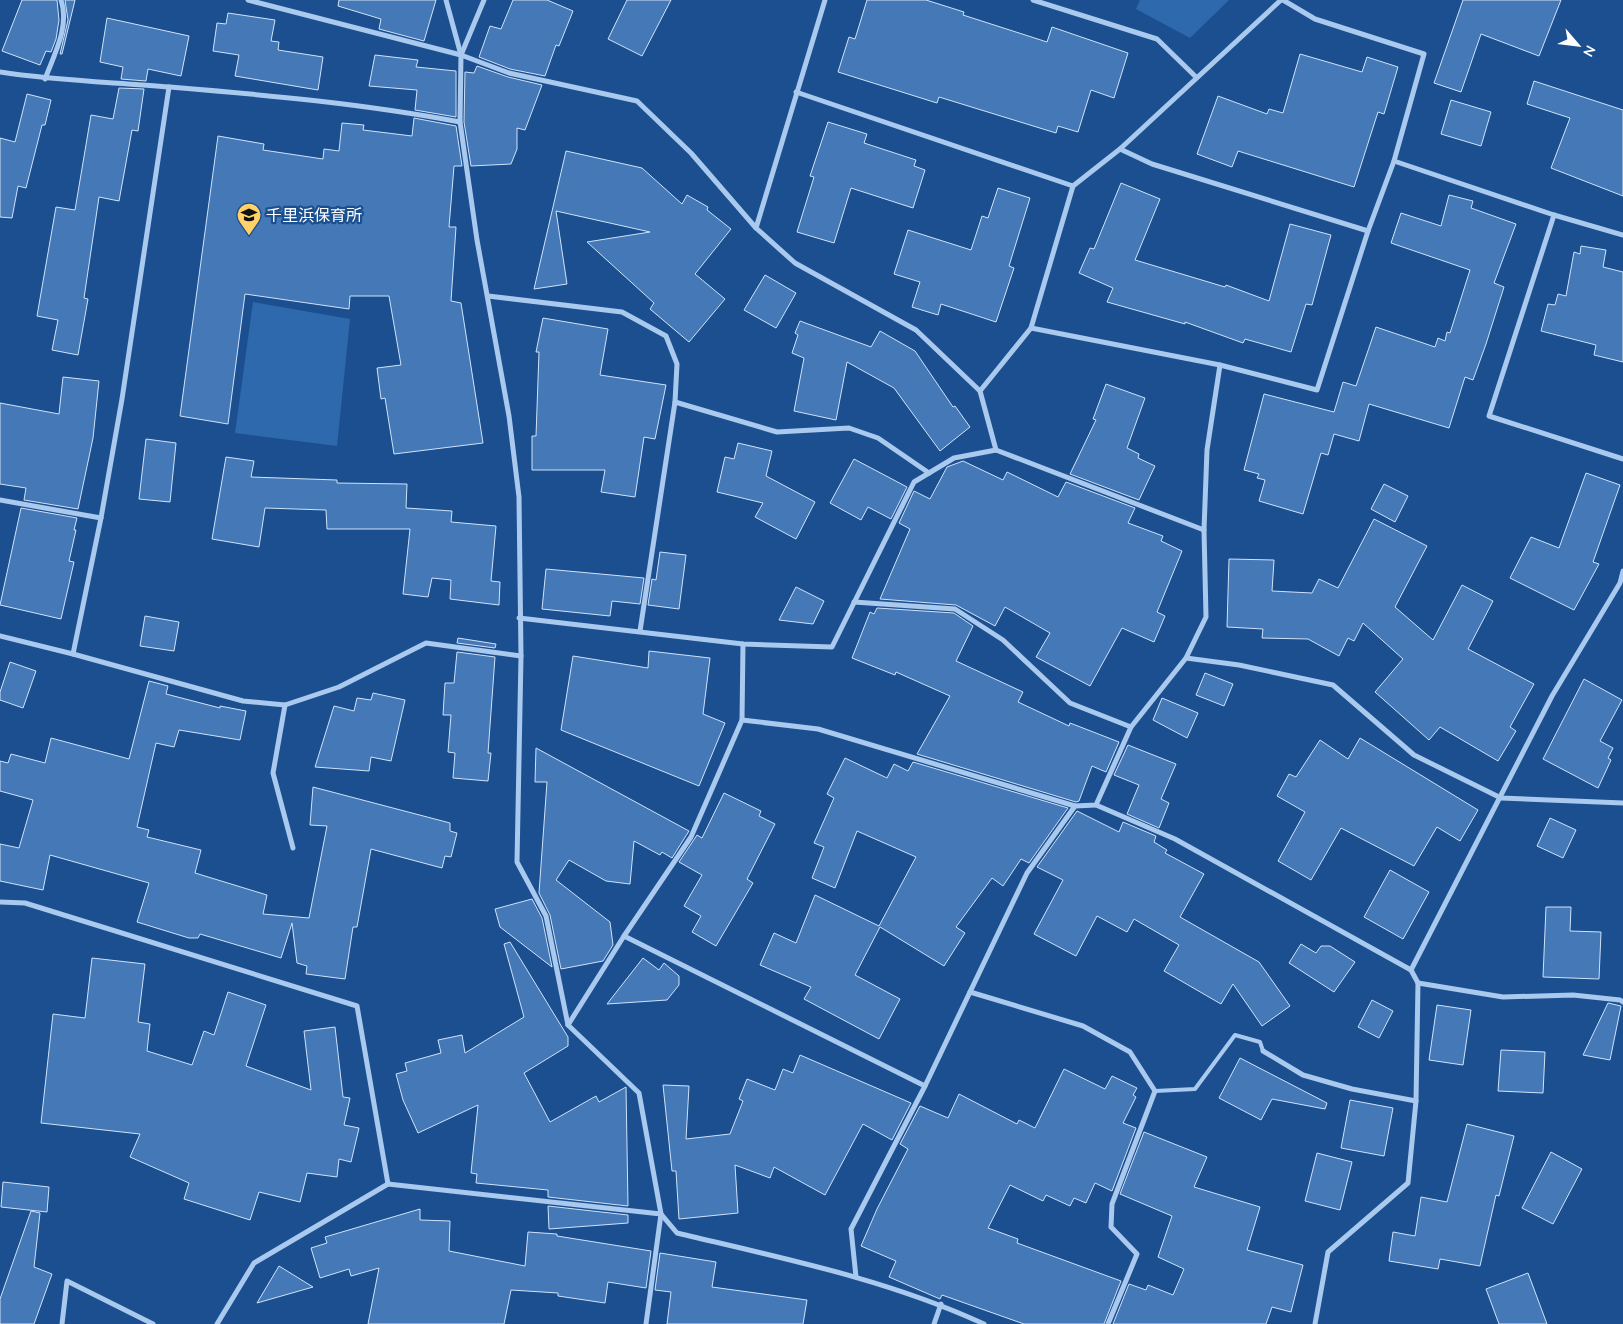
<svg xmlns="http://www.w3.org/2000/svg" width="1623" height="1324" font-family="Quicksand,'Noto Sans JP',sans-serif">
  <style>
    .green { fill: #2e69ad }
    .building { fill: #4478b7; stroke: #cfe3fa }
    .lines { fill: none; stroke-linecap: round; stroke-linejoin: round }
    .service { stroke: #a9c9ee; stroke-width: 4 }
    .minor { stroke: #a9c9ee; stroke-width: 5 }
    .labels { text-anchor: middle; stroke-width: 4.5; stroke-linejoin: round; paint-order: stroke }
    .poi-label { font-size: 16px; fill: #fff; stroke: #1b4f8f; text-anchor: start }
  </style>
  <rect width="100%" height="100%" fill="#1b4f8f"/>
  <!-- green -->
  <g class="green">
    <path d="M1140,0H1229L1190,38L1136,9Z"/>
    <path d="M253,302L350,319L337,446L235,433Z"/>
  </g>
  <!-- building -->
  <g class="building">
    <path d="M22,0H57L59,20L56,39L51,52L46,51L40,65L2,51Z"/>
    <path d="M65,0H75L62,54H60L68,20Z"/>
    <path d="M339,0H436L424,41L379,29L381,19L338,6Z"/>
    <path d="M513,0H547L573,11L559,46L556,45L545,76L510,69L479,57L490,26L501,29Z"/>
    <path d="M627,0H671L642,56L608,39Z"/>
    <path d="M867,0H926L964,12L963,15L1047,42L1052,27L1128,53L1114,98L1091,90L1078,132L1058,126L1056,133L939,97L937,103L838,72L849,37L855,39Z"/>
    <path d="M1463,0H1561L1539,56L1481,34L1461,92L1434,83Z"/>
    <path d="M228,13L275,20L271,41L279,42L278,50L323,57L318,90L235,76L239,55L213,51L217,23L226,24Z"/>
    <path d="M107,18L189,36L181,76L148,69L146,81L121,79L123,67L100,62Z"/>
    <path d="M1300,54L1362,72L1367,57L1398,67L1384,114L1378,112L1354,187L1238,151L1232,167L1197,154L1218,96L1267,114L1269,109L1283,113Z"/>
    <path d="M375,55L418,60L416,67L456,71V117L415,110L417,90L369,86Z"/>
    <path d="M477,66L508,77L542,85L525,130L517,128V149L511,164L471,166L464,122L465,72L474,73Z"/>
    <path d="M1534,81L1623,110V196L1551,168L1570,118L1527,104Z"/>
    <path d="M119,88L144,89L138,131L132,130L119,201L99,197L84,298L88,299L78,355L52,350L58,320L37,316L56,207L75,210L91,115L113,119Z"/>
    <path d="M27,94L51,100L45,125H42L26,188L18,186L12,218L0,217V138L15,142Z"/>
    <path d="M1451,100L1491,112L1481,146L1441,134Z"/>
    <path d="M414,118L456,126L462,166H454L449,227H456L451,301L461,303L483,443L394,454L385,398L381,399L377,368L401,365L389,296H350L349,309L245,294L228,424L180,416L218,136L264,144L263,150L323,159L324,149L339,151L342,123L364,125L363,130L412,136Z"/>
    <path d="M828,122L867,134L864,143L916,160L914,166L925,170L913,208L851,188L834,243L797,232L814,177L810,176Z"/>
    <path d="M566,151L642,168L682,204L687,195L708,207L707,210L731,229L695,274L725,299L689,342L650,309L654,303L587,242L650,232L556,211L567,284L534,289Z"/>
    <path d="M1121,183L1160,199L1135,260L1225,287L1226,285L1269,301L1290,224L1331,235L1312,305L1306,304L1291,352L1245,339L1243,343L1185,322V324L1107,302L1113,288L1079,273L1090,248L1094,249Z"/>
    <path d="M998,188L1030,198L1009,266L1014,268L996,322L941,304L938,315L912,307L920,282L894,274L908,230L971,250L982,216L988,218Z"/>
    <path d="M1449,195L1473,201L1471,208L1516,224L1494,283L1504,287L1486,344L1473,380L1465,377L1449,428L1369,404L1359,441L1334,434L1328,455L1321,453L1303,514L1259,501L1265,480L1257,478L1259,474L1244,470L1264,394L1334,412L1343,382L1356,386L1376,327L1435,347L1438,338L1445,341L1447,332L1450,333L1470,270L1391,243L1401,213L1441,226Z"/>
    <path d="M1581,246L1606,250L1603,267L1623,272V362L1594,355L1596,345L1541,331L1548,304L1555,305L1558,294L1566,296L1574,252L1580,254Z"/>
    <path d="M765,275L796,293L776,328L744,310Z"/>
    <path d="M543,318L608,329L600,375L666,385L655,439L644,437L635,497L601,492L605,470H532V436H536L539,352H536Z"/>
    <path d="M800,321L871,347L880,331L915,351L953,407L955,406L970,427L940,451L894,388L847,362L836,420L794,411L804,358L792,353L798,335L795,333Z"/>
    <path d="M63,377L99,381L93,438L78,509L24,500L26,488L0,484V403L59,414Z"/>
    <path d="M1106,384L1145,398L1127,448L1139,454L1138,458L1155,466L1139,500L1070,474L1096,420L1093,419Z"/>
    <path d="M146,439L176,443L170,502L139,499Z"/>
    <path d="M738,443L772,451L766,476L815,502L796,539L755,517L763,503L717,492L725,457L734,459Z"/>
    <path d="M226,457L254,461L251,477L337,480V483L407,484L406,508L452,511L451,522L496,526L491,581L500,582L499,605L450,599L451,580L432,578L428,597L403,594L410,529H327L326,510L265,508L259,547L212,539Z"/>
    <path d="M854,459L907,487L891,519L868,507L861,520L830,503Z"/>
    <path d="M963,461L1003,480L1007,472L1058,497L1066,482L1135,508L1128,523L1163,536L1161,541L1182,551L1157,612L1165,616L1154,642L1122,628L1090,686L1036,657L1050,633L1005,607L995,626L956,605L880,599L910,529L899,523L914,491L930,499L947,467Z"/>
    <path d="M1586,473L1620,485L1593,562L1599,564L1574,610L1510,578L1531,537L1559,548Z"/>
    <path d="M1384,484L1408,496L1395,522L1371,509Z"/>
    <path d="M21,508L77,518L74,530H76L69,561L74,562L61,619L0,605Z"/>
    <path d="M1374,519L1427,546L1395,607L1433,640L1462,585L1493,601L1468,649L1534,684L1510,727L1516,731L1498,761L1440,727L1429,740L1375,692L1403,659L1363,623L1354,641L1348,638L1339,656L1308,639L1262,638L1263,629L1227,627L1229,559L1274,560L1272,591L1312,593L1319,579L1338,588Z"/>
    <path d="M660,552L686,555L679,609L648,605L652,579L656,580Z"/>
    <path d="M546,569L644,578L640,604L612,601L610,616L542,609Z"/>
    <path d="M796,587L824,601L813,624L779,620Z"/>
    <path d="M877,608L954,613L973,626L956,661L1023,692L1018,702L1069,726L1070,723L1119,742L1106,772L1092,766L1079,801L1076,802L917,754L950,696L896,672L895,675L852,658L870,612L874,614Z"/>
    <path d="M145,616L179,622L174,651L140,646Z"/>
    <path d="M458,638L496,644L495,648L457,643Z"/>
    <path d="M649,651L710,658L703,714L725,723L699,786L561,730L573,656L648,668Z"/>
    <path d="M457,652L495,657L488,753H491L488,781L453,778L455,753L448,752L451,715H443L445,683H454Z"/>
    <path d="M10,662L36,671L23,708L0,700V692Z"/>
    <path d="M1205,673L1233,684L1224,706L1196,695Z"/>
    <path d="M1584,679L1622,700L1600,741L1613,748L1608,758L1611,760L1598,788L1543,759Z"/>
    <path d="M149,681L168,686L166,694L220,708V706L246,711L240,740L179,730L174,747L156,743L137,827L149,830L147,837L201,850L195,873L267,895L263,914L309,918L327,826L310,825L313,787L450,823V831L457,833L451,857L445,856L442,868L371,849L357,927H353L345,979L306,974L307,966L297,963L292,923L281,958L200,934L198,938H189L137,922L149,883L50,855L43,890L0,881V844L19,848L33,800L0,791V761L8,763L11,754L45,763L51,738L129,759Z"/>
    <path d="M373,693L405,700L391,761L371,757L369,771L315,767L334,706L354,711L357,698L371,700Z"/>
    <path d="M1162,698L1198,713L1187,738L1153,720Z"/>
    <path d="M1360,738L1478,810L1460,841L1437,827L1414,866L1341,828L1311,880L1278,861L1305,812L1277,796L1289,774L1296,777L1320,740L1348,759Z"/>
    <path d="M1128,745L1176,764L1161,799L1169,803L1159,828L1127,814L1139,785L1114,775Z"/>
    <path d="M536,748L689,831L672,858L662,852L660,855L634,841L630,884L606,881L569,860L556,880L610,922L613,945L603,961L561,969L550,915L539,893L547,782H535Z"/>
    <path d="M845,758L887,778L894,764L908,771L913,762L1068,808L1029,863L1021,859L1003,886L992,878L956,927L965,933L944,966L880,927L855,975L900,999L879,1039L804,999L811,987L760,965L774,933L796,943L815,895L879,926L916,857L857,831L835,888L812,878L824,847L814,843L834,798L827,794Z"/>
    <path d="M724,793L761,811L759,816L775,824L747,879L753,883L716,946L692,932L701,916L684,906L702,875L679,862L697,835L702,838Z"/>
    <path d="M1077,811L1119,832L1123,822L1156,836L1154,842L1167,850L1165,853L1204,874L1180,917L1259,962L1290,1006L1262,1026L1233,984L1221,1004L1164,971L1179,945L1134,919L1127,932L1097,916L1076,956L1034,934L1063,880L1037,867Z"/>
    <path d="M1550,818L1576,830L1563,858L1537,846Z"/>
    <path d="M1390,870L1429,892L1403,939L1364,917Z"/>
    <path d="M532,899L542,918L552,967L500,927L495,909Z"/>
    <path d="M1546,907H1571L1570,931L1601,932L1599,979L1543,977Z"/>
    <path d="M510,942L568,1037V1046L524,1073L550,1122L596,1096L599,1102L626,1087L628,1206L548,1197V1190L476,1183L477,1174L471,1173L478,1105L418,1133L403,1100L396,1074L407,1071L405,1063L441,1053L438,1040L462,1035L465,1053L524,1017L504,944Z"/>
    <path d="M1301,944L1316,953L1321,946H1330L1355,962L1334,992L1289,963Z"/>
    <path d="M92,958L145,964L138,1022L150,1024L147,1051L192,1065L204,1031L214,1035L228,992L266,1005L246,1066L311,1090L304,1031L335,1027L343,1097L350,1098L344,1125L359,1128L351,1162L339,1159L337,1177L307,1173L300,1202L259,1192L250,1220L184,1199L189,1183L130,1157L140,1134L41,1123L53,1014L85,1018Z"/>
    <path d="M643,958L659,970L664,963L679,976V985L667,1000L607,1004Z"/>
    <path d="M1372,1000L1393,1011L1379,1038L1358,1027Z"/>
    <path d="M1608,1003L1621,1006L1610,1060L1583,1055Z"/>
    <path d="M1437,1005L1471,1010L1463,1065L1429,1060Z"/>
    <path d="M1501,1050L1545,1052L1543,1093L1498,1091Z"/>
    <path d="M800,1055L911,1103L892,1140L863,1124L825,1195L774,1167L770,1178L735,1165L738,1213L679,1219L676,1171H672L663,1085L689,1086L686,1139L730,1134L743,1101L739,1099L747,1079L775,1090L783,1069L793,1073Z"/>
    <path d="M1240,1058L1327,1103L1325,1109L1272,1099L1261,1120L1219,1098Z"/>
    <path d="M1064,1069L1105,1089L1112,1076L1137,1088L1133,1095L1136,1097L1123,1123L1136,1128L1112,1191L1095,1183L1086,1203L1074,1198L1070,1206L1046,1195L1043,1201L1010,1185L988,1228L1018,1239L1017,1243L1121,1281L1104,1324H1024L942,1295L940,1299L889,1277L896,1261L861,1246L877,1209L908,1149L900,1144L920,1106L948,1118L959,1094L1017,1124L1019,1120L1035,1128Z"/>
    <path d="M1350,1100L1393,1108L1384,1156L1341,1148Z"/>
    <path d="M1467,1124L1514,1136L1499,1196L1496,1195L1480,1266L1440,1259L1438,1269L1389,1261L1393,1232L1415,1236L1421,1197L1447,1202Z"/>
    <path d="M1144,1132L1207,1157L1194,1187L1260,1207L1247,1250L1303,1265L1291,1312L1272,1307L1266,1324H1113L1129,1284L1146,1290L1148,1285L1173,1295L1184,1269L1158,1257L1172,1216L1120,1194Z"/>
    <path d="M1551,1152L1582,1169L1553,1224L1522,1208Z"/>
    <path d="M1317,1153L1352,1162L1340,1210L1305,1201Z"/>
    <path d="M3,1182L49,1187L47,1212L1,1207Z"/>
    <path d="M548,1206L628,1215V1223L549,1229Z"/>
    <path d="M420,1209V1220L450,1221L449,1251L525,1266L528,1232L557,1234V1236L651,1251L646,1288L608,1282L605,1303L558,1296V1293L511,1290L504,1324H368L379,1268L351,1276L349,1269L320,1278L311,1248L327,1243L325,1237Z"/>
    <path d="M31,1211L40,1213L34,1267L52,1274L34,1324H0V1299Z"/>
    <path d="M660,1253L716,1262L712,1287L807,1300L803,1324H667L671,1292L655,1290Z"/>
    <path d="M279,1266L313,1287L257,1303Z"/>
    <path d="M1528,1273L1547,1324H1499L1486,1289Z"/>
  </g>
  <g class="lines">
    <!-- service -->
    <path class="service" d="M1155,1091L1195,1089L1235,1035L1260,1042L1263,1051"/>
    <!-- minor -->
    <g class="minor">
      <path d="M248,0L461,55L509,73L637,101L691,153L756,228L795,263L916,330L980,391L996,450"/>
      <path d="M446,0L461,55L460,122L477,240L509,416L519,497L521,656L517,862L546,916L568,1025L639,1093L661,1214L646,1324"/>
      <path d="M1033,0L1157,39L1196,77"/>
      <path d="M461,55L484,0"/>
      <path d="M0,72C57,81 113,82 170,87C267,95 365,104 460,122"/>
      <path d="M45,79C54,55 70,26 61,0"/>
      <path d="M796,92L1073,186"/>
      <path d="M1120,149L1152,164L1368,231"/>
      <path d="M1394,161L1554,215L1623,235"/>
      <path d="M1554,215L1489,416L1623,459"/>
      <path d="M756,228L825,0"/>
      <path d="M488,296L622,312L666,336L677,364L675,402L640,631"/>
      <path d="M1031,328L1220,365L1317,390L1368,231L1394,161L1424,54L1315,19L1283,0"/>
      <path d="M980,391L1031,328L1073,186L1120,149L1281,0"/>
      <path d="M675,402L777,432L849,428L878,438L929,473"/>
      <path d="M0,500L101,518"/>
      <path d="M854,602L955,609L1003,640L1070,703L1131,727"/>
      <path d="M519,618L743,644L832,647L914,482L954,458L996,450L1204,530"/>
      <path d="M0,636L73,654L243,701L285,705L339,687L426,643L521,656"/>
      <path d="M73,654L101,518L122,399L169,87"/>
      <path d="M1186,658L1239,665L1333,685L1414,755L1501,798L1623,803"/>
      <path d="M285,705L273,773L293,848"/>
      <path d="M742,720L818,729L1075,806"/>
      <path d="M1096,805L1175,839L1411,970"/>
      <path d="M0,902L25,903L357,1006L388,1184"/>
      <path d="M624,936L925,1086"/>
      <path d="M1418,983L1503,997L1573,995L1620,1000L1623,1002"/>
      <path d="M970,992L1083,1026L1130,1052L1155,1091L1112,1204L1111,1227L1137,1254L1108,1324"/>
      <path d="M568,1025L624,936L691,837L742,720L743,644"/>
      <path d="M1263,1051L1303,1075L1352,1089L1416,1101"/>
      <path d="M856,1277L851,1229L925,1086L1027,873L1075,806L1096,805L1131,727L1186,658L1206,617L1204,530L1207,450L1220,365"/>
      <path d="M62,1324L67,1281L153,1324"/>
      <path d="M217,1324L254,1263L388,1184L661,1214L677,1233C781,1258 887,1279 984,1324"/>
      <path d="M934,1324L941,1304"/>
      <path d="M1315,1324L1328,1252L1408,1183L1416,1101L1418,983L1411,970L1552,696L1620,583L1623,571"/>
    </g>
  </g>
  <!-- icons -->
  <defs>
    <symbol id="school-pin" viewBox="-11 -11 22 30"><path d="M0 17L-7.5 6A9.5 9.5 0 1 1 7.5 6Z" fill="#ffd166" stroke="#1b4f8f"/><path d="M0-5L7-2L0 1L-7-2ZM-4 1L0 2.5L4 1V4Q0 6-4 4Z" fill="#111"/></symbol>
  </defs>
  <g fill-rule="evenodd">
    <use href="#school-pin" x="235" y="201" width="28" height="38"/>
  </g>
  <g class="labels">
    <!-- poi labels -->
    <g class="poi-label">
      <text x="266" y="221">千里浜保育所</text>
    </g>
  </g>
  <!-- north arrow -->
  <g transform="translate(1578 45) rotate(118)" stroke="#1b4f8f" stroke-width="4" paint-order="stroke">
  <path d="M0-4L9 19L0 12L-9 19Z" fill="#ffffff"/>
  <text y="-8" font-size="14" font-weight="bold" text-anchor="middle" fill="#ffffff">N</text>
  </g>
</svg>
